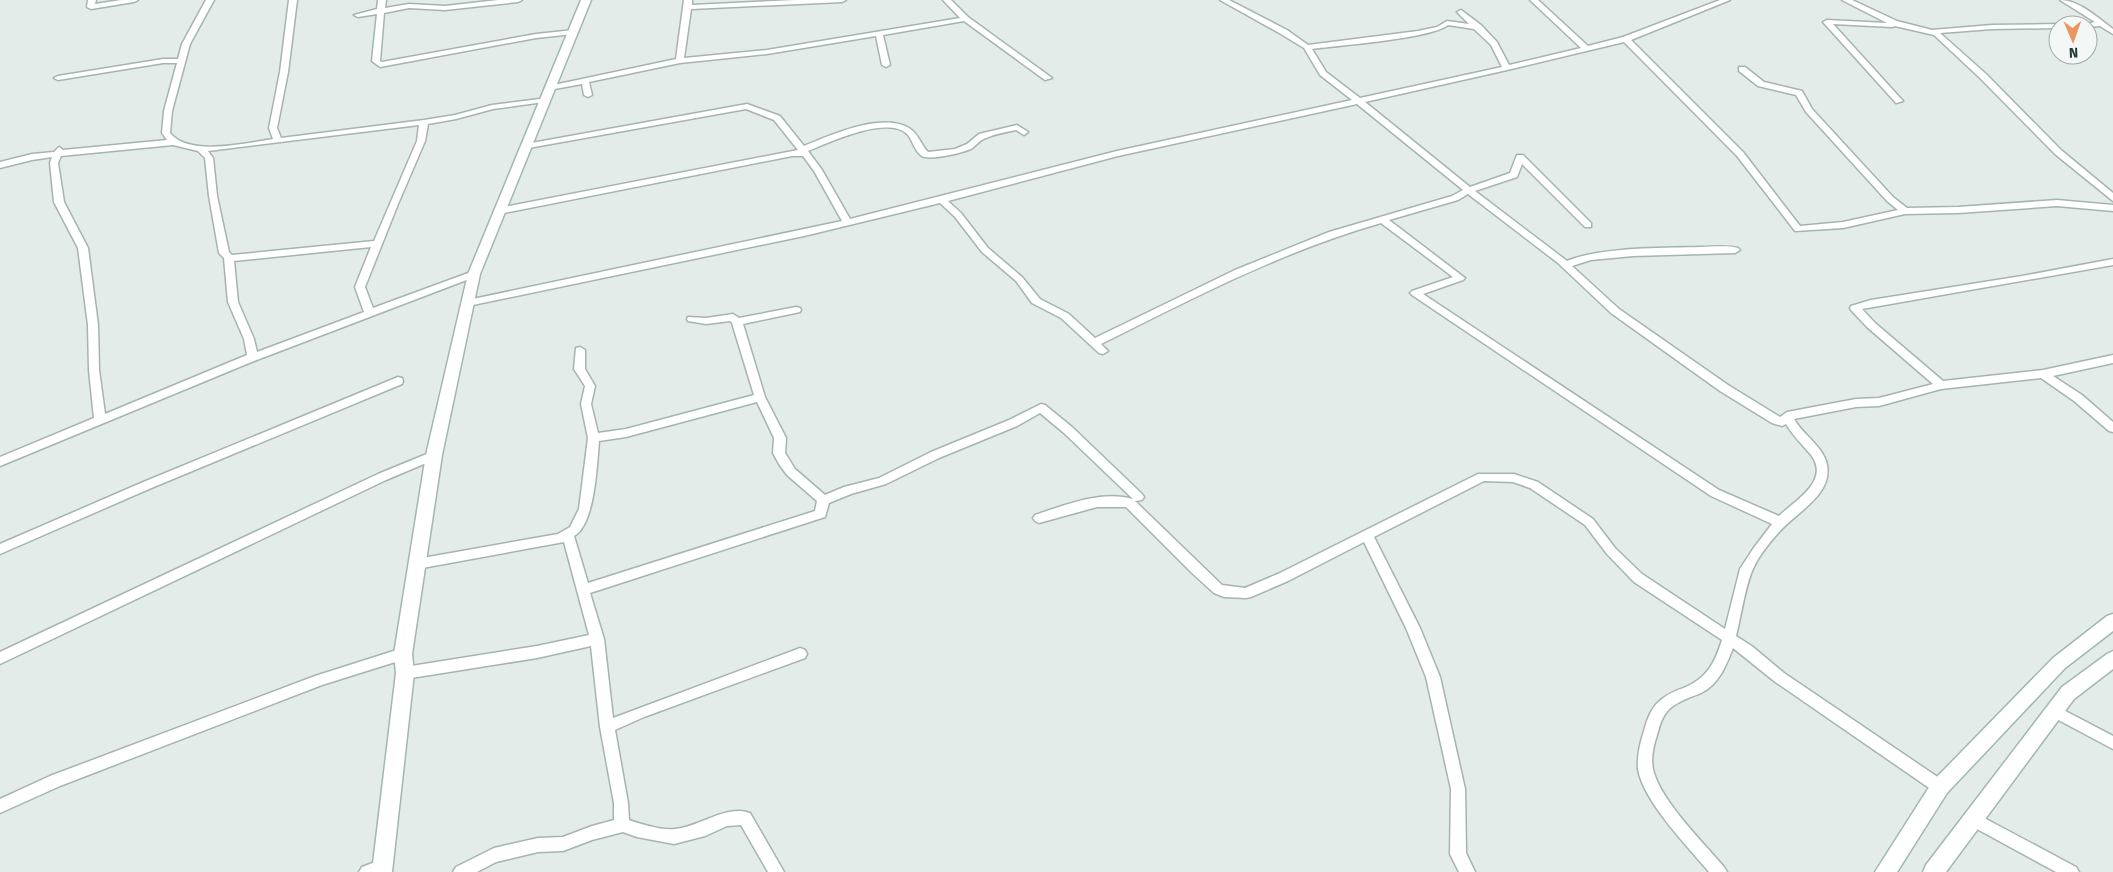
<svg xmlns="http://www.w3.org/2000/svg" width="2113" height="872" font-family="'Fira Sans',sans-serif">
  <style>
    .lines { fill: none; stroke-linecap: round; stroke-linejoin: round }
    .street-casing { stroke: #a6b4b1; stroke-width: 3 }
    .secondary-casing { stroke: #a1b7b2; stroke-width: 3 }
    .street { fill: #fff; fill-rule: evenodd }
    .secondary { fill: #fff; fill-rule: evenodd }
  </style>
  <rect width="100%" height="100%" fill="#e3ece9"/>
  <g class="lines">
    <defs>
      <g id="street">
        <path d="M88,0H96L95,4L121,0H138L134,2L91,9L87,7Z"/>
        <path d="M206,0H214L190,44L172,111L170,133C189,157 246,143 273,139L269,128L280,72L289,0H297L288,72L277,128L281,138L424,120L455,115L492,105L547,98L548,100L544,102L493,109L456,119L428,124L425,141L398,204L365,287L373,308L471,272H477L479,274L477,276L249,363L0,466V457L94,418L89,370L88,325L78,248L54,202L50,163L52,157L32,160L0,168V162L32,154L54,152L59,147L63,150L167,140L162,133L164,111L177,63H163L58,80L54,78L58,76L163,59H178L182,44ZM419,125L417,141L374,241L232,255L229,252L217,196L213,158L208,151ZM173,145L198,151L205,158L209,196L219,253L224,258L228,302L244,339L247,355L105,414L99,370L98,325L88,248L64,202L58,163L61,156ZM371,247L355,287L364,312L257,352L254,339L238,302L234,261Z"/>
        <path d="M378,0H386L385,8L409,4L445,6L498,0H522L518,2L445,10L409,8L384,13L380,61L382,62L536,34L574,30L578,32L574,34L536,38L380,67L372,61L377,14L358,17L354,15L377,9Z"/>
        <path d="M684,0H692V5L795,0H846L842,2L691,9L684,58L767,50L960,18L943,0H951L968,17L1052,78L1045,80L964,21L883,35L890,65L886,67L882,65L876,36L767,54L680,63L589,82L592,95L588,97L584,95L582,84L549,90L545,88L549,86L676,59Z"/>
        <path d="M1220,0H1229L1287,30L1308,45L1418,31L1437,27L1447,21L1469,24L1457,12L1461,10L1481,25L1497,42L1509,65L1581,48L1530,0H1538L1588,46L1623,37L1720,0H1730L1631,40L1743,152L1800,226L1843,222L1898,210L1887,201L1806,112L1796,95L1758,86L1739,71V67H1745L1764,82L1802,91L1812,109L1893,197L1907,208L1958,207L2057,200L2113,205V211L2057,206L1958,213L1905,214L1843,228L1795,231L1737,156L1624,42L1507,70L1365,102L1470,187L1510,173L1517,155H1523L1591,223V227H1585L1522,164L1517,177L1475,191L1567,261C1600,247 1663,248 1700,247C1712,247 1726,245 1738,248L1740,250L1735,253L1633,256L1591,260L1572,266L1619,309L1728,385L1780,417L1787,412L1856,399L1879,398L1933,384L1867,327L1851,310L1850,308L1851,306L1871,300L2022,276L2113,259V265L1862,309L1875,323L1943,381L2043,370L2113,355V363L2053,376L2082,395L2113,422V432L2109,431L2074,401L2041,378L1941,389L1879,406L1856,407L1794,419C1803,435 1824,447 1827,465C1833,494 1796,513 1780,531C1770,542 1759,555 1753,569C1745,586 1741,617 1736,636L1753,647L1784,673L1945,782L1947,787L1945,792L1940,794L1935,792L1774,681L1733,648C1726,666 1719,684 1701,693C1691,697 1682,700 1673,706C1663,713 1660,724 1657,735C1653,747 1650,761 1654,773C1663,803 1703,842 1724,867L1727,872H1709C1688,847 1643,801 1638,769C1637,757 1640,743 1644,731C1647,719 1652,706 1662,699C1669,693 1678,690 1686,687C1708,677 1715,662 1722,640L1634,582L1607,554L1585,525L1530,488L1513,482L1484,481L1374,537L1420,628L1440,677L1465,789L1466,853L1475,872H1459L1450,854L1451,789L1426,677L1406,628L1364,542L1288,581L1251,597L1246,598L1224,597L1214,593L1192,573L1126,507H1097L1039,523L1035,521L1033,518L1035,515C1065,505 1102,490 1133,499L1064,433L1040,413L1017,426L939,458L886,484L851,494L829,503L825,517L590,593L604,639L613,718L795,650L800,648L805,650L807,654L805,658L644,717L615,730L628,803L629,820C640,824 664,831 675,829C699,827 727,804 750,813L784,872H768L741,825L727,826L705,836L674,844L637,837L623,832L592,840L563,851L538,852L496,862L477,872H453L456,867L494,848L538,838L563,837L592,826L614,820V803L600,727L591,646L537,658L405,679L400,677L398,673L400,669L405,667L537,646L589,635L564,542L417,569L413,568L411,564L413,560L417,559L558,534L570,527L579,509L588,438L581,404L585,386L574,369L576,348L580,347L585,350V369L595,386L591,404L598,433L626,429L754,395L732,323L730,321L706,324L688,321L687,319L688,317L706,318L733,314L739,318L796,307L800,308L801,310L800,312L743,324L765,397L786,438L785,453L795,469L825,495L844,487L879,478L931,452L1009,420L1041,404L1045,405L1072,427L1142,494L1144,497L1142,500L1135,501L1222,585L1245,588L1280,573L1478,474H1514L1538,482L1593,519L1615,548L1642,574L1725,629L1740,569L1753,549L1772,524L1711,496L1412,295L1410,293L1412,291L1453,277L1381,223C1283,251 1193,298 1101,344L1108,351L1103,354L1099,353L1061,318L1032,303L1016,281L982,252L955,217L940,203L804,236L468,306L463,303L468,300L842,221L814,171L803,156H792L499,214L494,211L499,208L798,150L774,120L746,109L523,149L522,147L526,144L747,104L780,116L804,146C831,135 881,112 909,128C918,133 921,145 928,152L955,149L967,144L979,134L1017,125L1028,132L1024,135L1016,130C1006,132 995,134 986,138C979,140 976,146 971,149C961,153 936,159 925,157C916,156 913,140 907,134C888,115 829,142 808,151L822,170L850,219L1117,151L1352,100L1320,75L1304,48L1281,34ZM1448,25L1474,29L1491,45L1502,67L1360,98L1326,72L1312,49C1340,45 1430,39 1448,25ZM1357,104L1463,190L1452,196L1329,232L1235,270L1095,338L1069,314L1040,299L1022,277L988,248L961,213L948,201L1118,156ZM1468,194L1558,263L1611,313L1720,391L1772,423L1782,426L1786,424C1793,436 1802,444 1811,455C1831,481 1794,501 1779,516L1719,490L1423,294L1463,280L1465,278L1389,220L1458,200ZM757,402L774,438L773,453L779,464L787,475L817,501L815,511L588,583L574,536C595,525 597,464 599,441L626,437Z"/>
        <path d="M1842,0H1852L1897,21L1932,30L1992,25L2061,24L2058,25V28L1992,29L1940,33L1986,74L2061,150L2113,193V201L2055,154L1980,78L1934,35L1895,26L1892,27L1833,24L1903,101L1896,103L1823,22L1827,20L1887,23Z"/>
        <path d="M2060,0C2079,0 2098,18 2113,29V34L2100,26L2088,27V25H2081L2095,22Z"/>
        <path d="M398,377L402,378L403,381L402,384L149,489L0,554V544L141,483Z"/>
        <path d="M434,451L438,452L440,455L438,458L386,480L0,664V652L378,474Z"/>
        <path d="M403,648L408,650L410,654L408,658L322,685L60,786L0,813V799L50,776L315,676Z"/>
        <path d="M2054,705L2113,736V749L2049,715L2047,711L2049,707Z"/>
        <path d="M1971,811L2076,867L2079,872H2056L1966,823L1964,818L1966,813Z"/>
        <path d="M383,859L388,862L391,867L389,872H359L362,867Z"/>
      </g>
      <g id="secondary">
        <path d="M581,0H591L480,274L442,455L412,654L414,673L392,872H372L396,673L394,654L426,455L468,274Z"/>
        <path d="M2113,614V631L2065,668L1947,793L1897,872H1875L1933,781L2053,658L2107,616Z"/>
        <path d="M2113,651V669L2074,699L1946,872H1923L1926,865L2062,687L2107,654Z"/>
      </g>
    </defs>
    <!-- street casing -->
    <use href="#street" class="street-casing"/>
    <!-- secondary casing -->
    <use href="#secondary" class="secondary-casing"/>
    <!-- street -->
    <use href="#street" class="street"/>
    <!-- secondary -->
    <use href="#secondary" class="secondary"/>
  </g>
  <!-- north arrow -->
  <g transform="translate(2073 40) rotate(178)"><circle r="24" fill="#f3f8f6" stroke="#a0adaa"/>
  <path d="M0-4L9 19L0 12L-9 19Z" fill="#eb9661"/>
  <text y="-8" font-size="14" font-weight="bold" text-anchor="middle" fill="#233c39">N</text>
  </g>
</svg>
